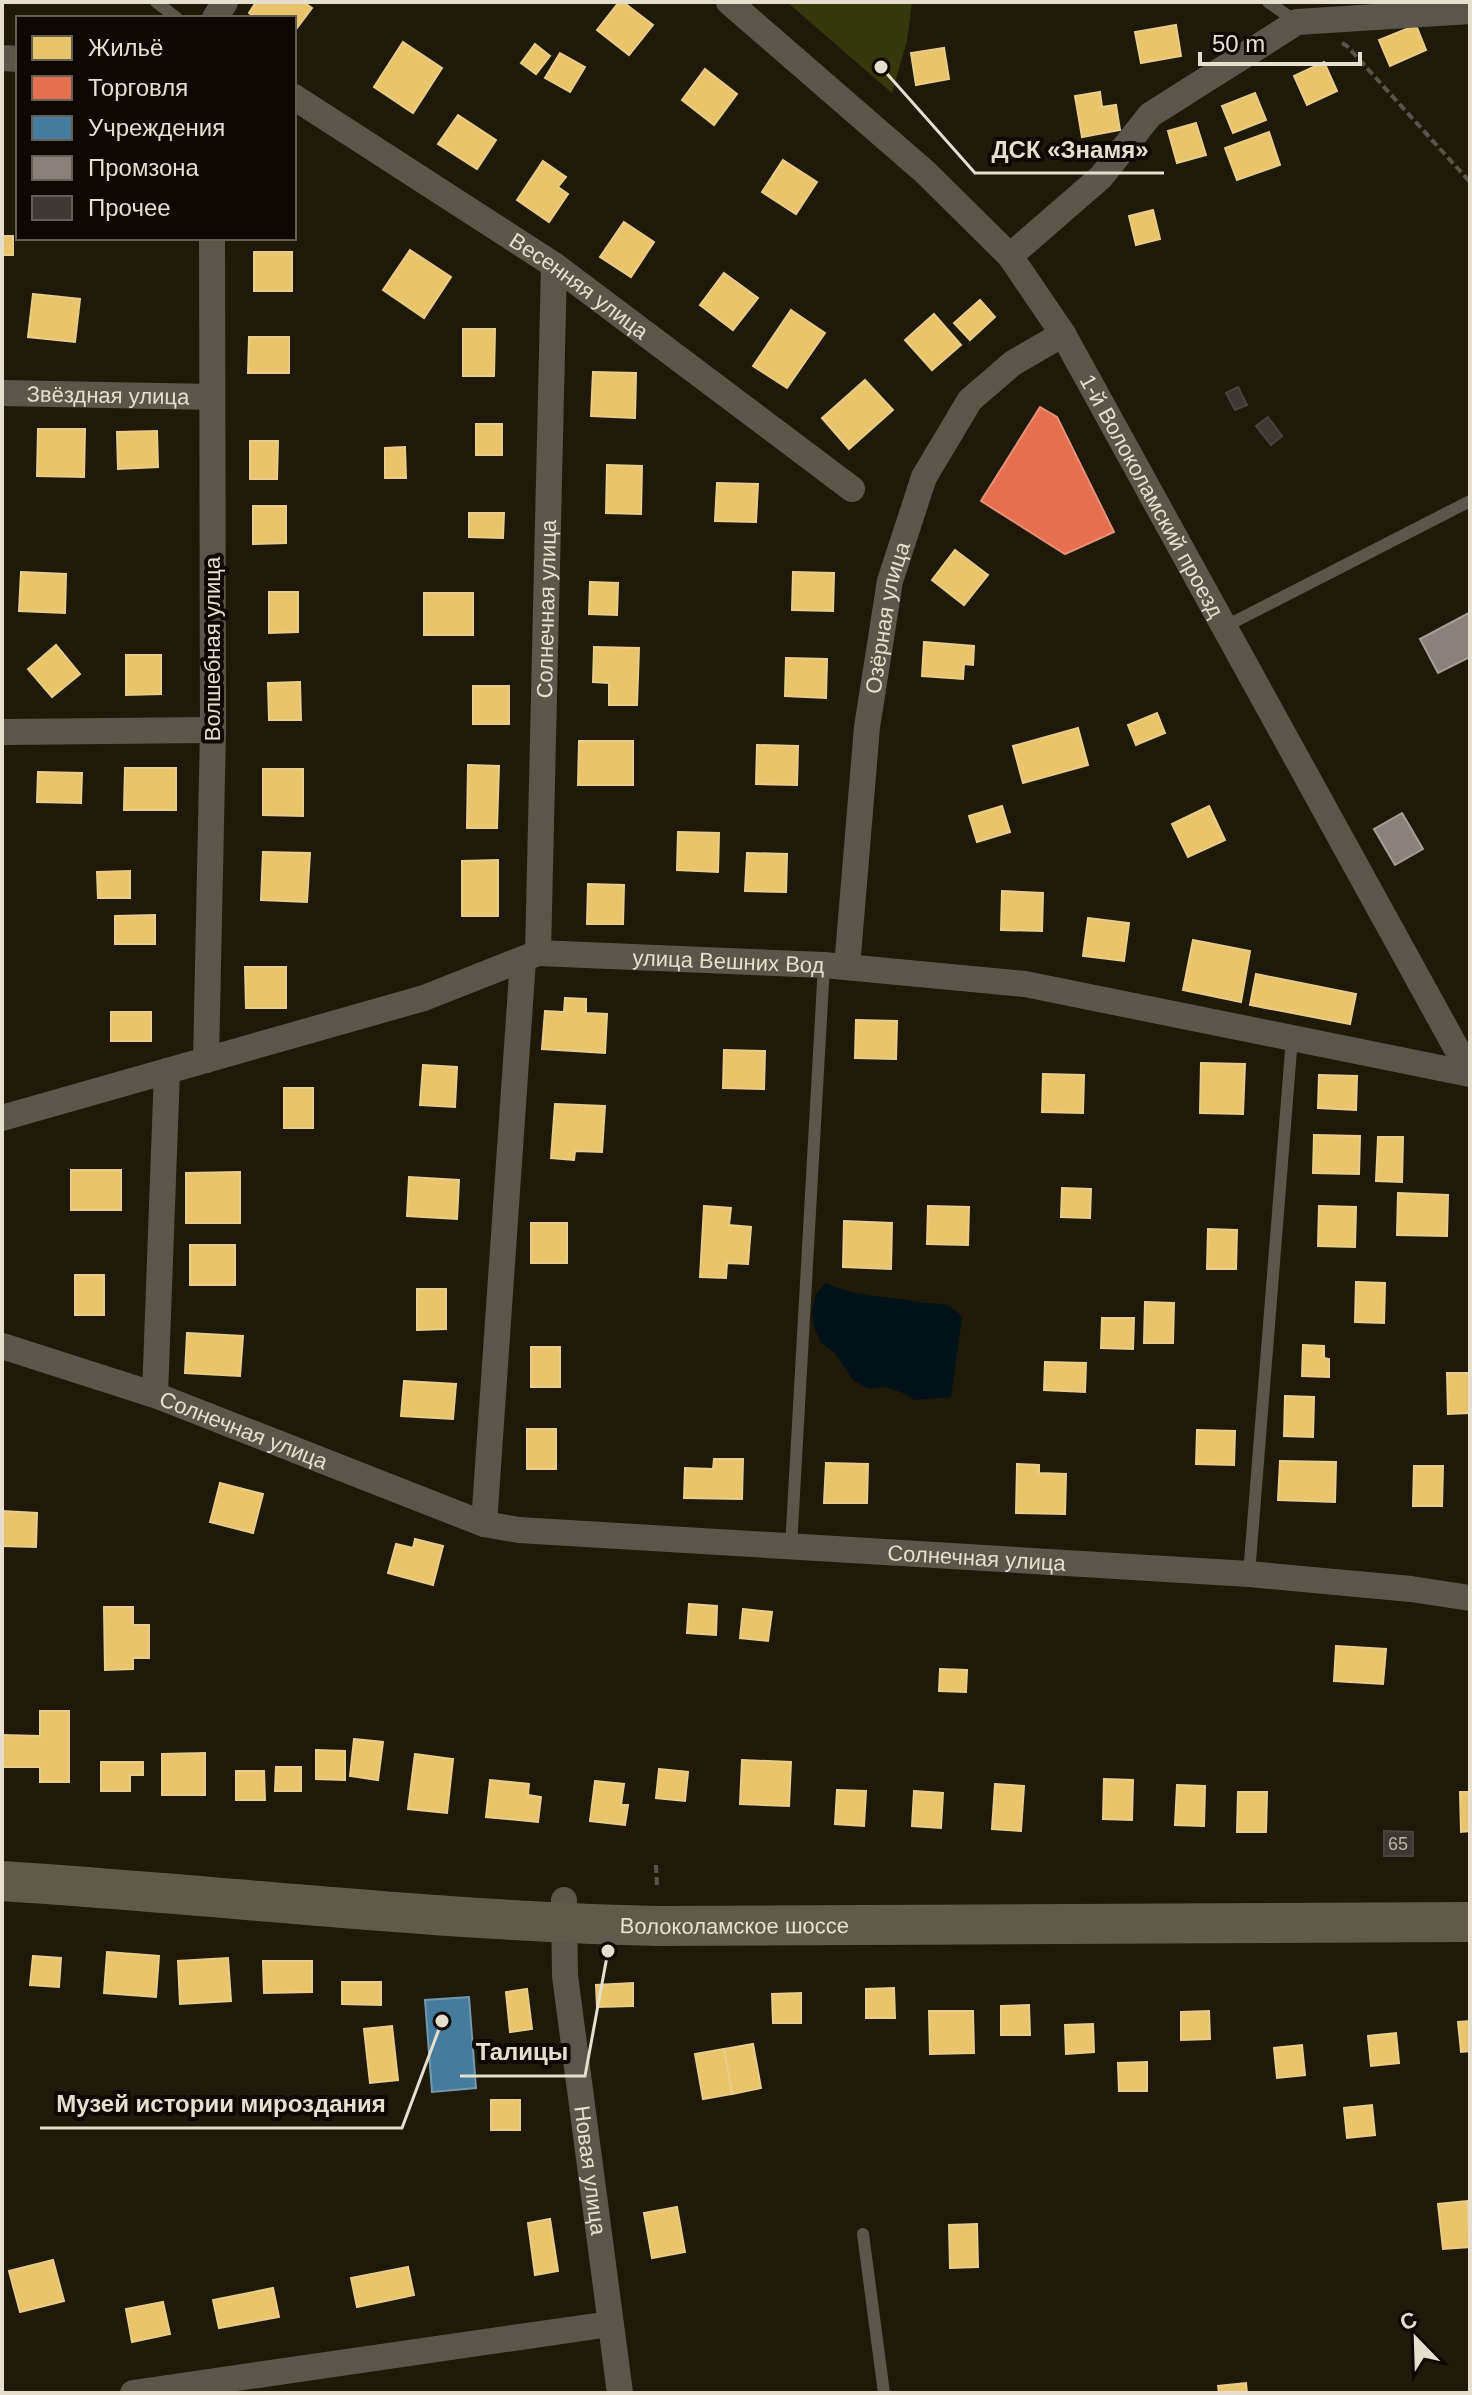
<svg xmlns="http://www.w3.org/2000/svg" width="1472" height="2395" font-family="Helvetica,sans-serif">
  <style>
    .green { fill: #35380c }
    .water { fill: #031118 }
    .homes { fill: #e9c46a; stroke: #e8cc88; stroke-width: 2 }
    .shops { fill: #e76f51; stroke: #e79176; stroke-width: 2 }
    .public { fill: #457b9d; stroke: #7599ac; stroke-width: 2 }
    .industry { fill: #8a817c; stroke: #a69d95; stroke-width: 2 }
    .building { fill: #3d3834; stroke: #484240; stroke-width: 2 }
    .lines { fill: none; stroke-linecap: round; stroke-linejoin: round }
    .path { stroke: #59544b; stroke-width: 4; stroke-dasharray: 8 4; stroke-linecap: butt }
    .lane { stroke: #5b564b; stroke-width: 12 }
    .street { stroke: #5b564b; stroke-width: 26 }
    .primary { stroke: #5f5a4b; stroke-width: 40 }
    .labels { text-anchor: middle; stroke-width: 8; stroke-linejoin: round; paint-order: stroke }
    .number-label { font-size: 18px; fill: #bcb5a8 }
    .street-label { font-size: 22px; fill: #e6dfce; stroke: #0d0801 }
    .leader { fill: none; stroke: #e6dfce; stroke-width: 3 }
    .callout-dot { fill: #e6dfce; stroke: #0d0801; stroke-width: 3 }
    .callout-label { font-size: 24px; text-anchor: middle; font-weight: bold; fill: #e6dfce; stroke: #0d0801; stroke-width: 8; stroke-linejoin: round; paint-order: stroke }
  </style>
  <rect width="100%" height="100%" fill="#1f190a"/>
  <!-- green -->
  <path class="green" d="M787,2H912L907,41L892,93Z"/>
  <!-- water -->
  <path class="water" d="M826,1283C853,1297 888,1296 918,1302C940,1306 944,1298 962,1317L951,1397L915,1400L901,1392L885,1387L869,1389L853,1380L834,1352L821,1343L814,1327L812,1311L816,1294Z"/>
  <!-- homes -->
  <g class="homes">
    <path d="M256,2H303L312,8L294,32V18H256L249,13Z"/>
    <path d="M619,2H623L653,25L629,55L597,30Z"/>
    <path d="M1176,25L1181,56L1141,63L1135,32Z"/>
    <path d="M1416,25L1426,50L1390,66L1379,40Z"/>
    <path d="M403,42L442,68L413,113L374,87Z"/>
    <path d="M535,44L550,56L536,74L521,63Z"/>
    <path d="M944,48L949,79L916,85L911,53Z"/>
    <path d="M560,53L585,67L570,92L545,78Z"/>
    <path d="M1324,62L1337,91L1307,105L1294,76Z"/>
    <path d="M705,69L737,94L714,125L682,100Z"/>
    <path d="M1100,92L1102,107L1116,105L1120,130L1082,137L1075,96Z"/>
    <path d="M1255,93L1266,120L1233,133L1222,106Z"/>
    <path d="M458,115L496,140L477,169L438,144Z"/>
    <path d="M1196,123L1206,155L1177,163L1168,131Z"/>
    <path d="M1269,132L1280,165L1237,180L1225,148Z"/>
    <path d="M783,160L817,182L796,214L762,192Z"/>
    <path d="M543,161L566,177L558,187L568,194L549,222L517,200Z"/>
    <path d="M1153,210L1160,239L1136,245L1129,216Z"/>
    <path d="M624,222L654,242L631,277L600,257Z"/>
    <rect x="2" y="236" width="11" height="19"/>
    <path d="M410,250L451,277L424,318L383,290Z"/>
    <rect x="254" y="252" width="38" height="39"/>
    <path d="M724,273L758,298L733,330L700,305Z"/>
    <path d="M33,294L80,299L75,342L28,337Z"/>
    <path d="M980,300L995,317L970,340L954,323Z"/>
    <path d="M791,310L825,333L787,388L753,366Z"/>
    <path d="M934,314L961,345L932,370L905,340Z"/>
    <path d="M463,329H495L494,376H463Z"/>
    <path d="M249,337H289V373H248Z"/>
    <path d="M593,372L636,373L635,418L591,416Z"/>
    <path d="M865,380L893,410L849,449L822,418Z"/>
    <rect x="476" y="424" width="26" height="31"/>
    <path d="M38,429H85L84,477L37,476Z"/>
    <path d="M157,431L158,467L118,469L117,432Z"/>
    <path d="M250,441H278L277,479H250Z"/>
    <path d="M405,447L406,478H385V448Z"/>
    <path d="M607,465L642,466L641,514L606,513Z"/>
    <path d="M717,483L758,484L756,522L715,521Z"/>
    <path d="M253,506H286V543L253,544Z"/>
    <path d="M469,513H504L503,538L469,537Z"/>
    <path d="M955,550L988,575L964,605L932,580Z"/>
    <path d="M21,572L66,574L65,613L19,611Z"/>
    <path d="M793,572L834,573L833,611L792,610Z"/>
    <path d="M590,582L618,583L617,615L589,614Z"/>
    <path d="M269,592H298V632L269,633Z"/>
    <rect x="424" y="593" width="49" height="42"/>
    <path d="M924,642L974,646L973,665L964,664L963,679L922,676Z"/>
    <path d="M56,645L80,674L52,697L28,669Z"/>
    <path d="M594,647L639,648L637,705H609V683L593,682Z"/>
    <path d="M126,655H161V694L126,695Z"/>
    <path d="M786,658L827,659L826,698L785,696Z"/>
    <path d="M300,682L301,720H269L268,683Z"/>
    <rect x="473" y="686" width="36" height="38"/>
    <path d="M1157,713L1165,733L1136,745L1128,725Z"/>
    <path d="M1078,728L1088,765L1023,783L1013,746Z"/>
    <path d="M579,741H633V785H578Z"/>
    <path d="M757,745L798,746L797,785L756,784Z"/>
    <path d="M468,765L499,766L497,828H467Z"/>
    <path d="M125,768H176V810H124Z"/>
    <path d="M263,769H303V816L263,815Z"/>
    <path d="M38,772L82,773L81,803L37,802Z"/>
    <path d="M1002,806L1010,832L977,842L969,816Z"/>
    <path d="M1209,806L1225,840L1188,857L1172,824Z"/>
    <path d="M678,832L719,833L718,872L677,870Z"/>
    <path d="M263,852L310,853L307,902L261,900Z"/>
    <path d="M747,853L787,854L786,892L745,891Z"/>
    <path d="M498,860V916H462V861Z"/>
    <path d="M130,871V898H98L97,872Z"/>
    <path d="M588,884L624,885L623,924H587Z"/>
    <path d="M1002,891L1043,893L1042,931L1001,930Z"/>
    <path d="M155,915V944H115V916Z"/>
    <path d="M1088,918L1129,923L1124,961L1083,956Z"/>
    <path d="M1193,940L1250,951L1241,1002L1183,990Z"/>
    <path d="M245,967H286V1008H246Z"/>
    <path d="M1256,974L1356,994L1350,1024L1250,1005Z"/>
    <path d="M565,998L586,999V1013L607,1014L605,1053L542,1049L545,1011L564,1012Z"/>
    <rect x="111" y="1012" width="40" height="29"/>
    <path d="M856,1020L897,1021L896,1059L855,1058Z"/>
    <path d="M724,1050L765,1051L764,1089L723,1088Z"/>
    <path d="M1201,1063L1245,1064L1243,1114L1200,1113Z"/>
    <path d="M423,1065L457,1067L455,1107L420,1105Z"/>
    <path d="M1043,1074L1084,1075L1083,1113L1042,1112Z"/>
    <path d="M1319,1075L1357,1076L1356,1110L1318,1108Z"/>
    <rect x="284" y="1088" width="29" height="40"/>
    <path d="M555,1104L605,1106L602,1152L575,1151L574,1160L551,1158Z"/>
    <path d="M1314,1135L1360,1136L1359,1174L1313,1173Z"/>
    <path d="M1378,1137H1403L1402,1182L1376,1181Z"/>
    <rect x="71" y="1170" width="50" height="40"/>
    <path d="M240,1172V1223H186V1173Z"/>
    <path d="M409,1177L459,1180L457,1219L407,1216Z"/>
    <path d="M1062,1188L1091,1189L1090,1218L1061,1217Z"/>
    <path d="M1398,1193L1448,1195L1447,1236L1397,1235Z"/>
    <path d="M704,1206L731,1208L729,1225L751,1227L748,1264L727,1263L726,1278L700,1277Z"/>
    <path d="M928,1206L969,1207L968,1245L927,1244Z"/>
    <path d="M1319,1206L1356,1207L1355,1247L1318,1246Z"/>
    <path d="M844,1221L892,1223L891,1269L843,1267Z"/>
    <rect x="531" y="1223" width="36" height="40"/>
    <path d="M1208,1229L1237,1230L1236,1269H1207Z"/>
    <rect x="190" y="1245" width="45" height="40"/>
    <rect x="75" y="1275" width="29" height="40"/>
    <path d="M1356,1282L1385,1283L1384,1323L1355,1322Z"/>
    <path d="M417,1289H446V1329L417,1330Z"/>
    <path d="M1145,1302L1174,1303L1173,1343H1144Z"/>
    <path d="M1102,1318H1134L1133,1349L1101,1348Z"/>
    <path d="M187,1333L243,1336L240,1376L185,1373Z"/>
    <path d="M1303,1345L1324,1346V1358L1329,1359V1377L1302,1376Z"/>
    <rect x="531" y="1347" width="29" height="40"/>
    <path d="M1045,1362L1086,1363L1085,1392L1044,1390Z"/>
    <path d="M1447,1373H1470V1413L1448,1414Z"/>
    <path d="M404,1381L456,1384L453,1419L401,1416Z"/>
    <path d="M1285,1396L1314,1397L1313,1437L1284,1436Z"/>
    <rect x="527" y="1429" width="29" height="40"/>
    <path d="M1197,1430L1235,1431L1234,1465L1196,1464Z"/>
    <path d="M714,1459H743L742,1499L684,1498L685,1468L713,1469Z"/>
    <path d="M1280,1461L1336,1462L1335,1502L1278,1500Z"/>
    <path d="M826,1463L868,1464L867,1503H824Z"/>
    <path d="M1017,1464L1039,1465V1473L1066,1474L1065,1514L1016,1513Z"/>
    <path d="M1414,1466H1443L1442,1506H1413Z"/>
    <path d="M220,1483L263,1494L253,1533L210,1522Z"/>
    <path d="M2,1511L37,1513L36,1547L2,1546Z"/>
    <path d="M415,1539L443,1546L433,1585L388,1573L396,1544L413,1548Z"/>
    <path d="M689,1604L717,1606L716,1635L687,1633Z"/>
    <path d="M104,1607H133V1625H149V1658H133V1669L105,1670Z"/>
    <path d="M743,1609L772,1612L768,1641L740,1638Z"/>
    <path d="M1336,1646L1386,1649L1383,1684L1334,1681Z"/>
    <path d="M940,1669L967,1670L966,1692L939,1691Z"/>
    <path d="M40,1711H69V1782H40V1767H2V1735L40,1736Z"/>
    <path d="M354,1739L383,1742L378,1780L350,1776Z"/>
    <path d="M316,1750L345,1751V1780L316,1779Z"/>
    <path d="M205,1753V1795H162V1754Z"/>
    <path d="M415,1754L453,1759L447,1813L408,1809Z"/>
    <path d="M742,1760L791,1762L789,1806L740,1804Z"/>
    <path d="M101,1762H143V1775H130V1791H101Z"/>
    <path d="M276,1767H301V1791H275Z"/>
    <path d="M659,1769L688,1772L685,1801L656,1798Z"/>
    <path d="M236,1771H264L265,1800H236Z"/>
    <path d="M1104,1779L1133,1780L1132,1820L1103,1819Z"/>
    <path d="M490,1780L529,1784L528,1795L541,1797L538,1822L486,1817Z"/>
    <path d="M595,1781L624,1784L621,1805H628L625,1825L590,1821Z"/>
    <path d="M995,1784L1024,1786L1021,1831L992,1829Z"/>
    <path d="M1177,1785L1205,1786L1204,1826L1175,1825Z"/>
    <path d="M837,1790L866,1791L864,1826L835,1824Z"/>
    <path d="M914,1791L943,1793L941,1828L912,1826Z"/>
    <path d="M1238,1792H1267L1266,1832H1237Z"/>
    <path d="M1460,1792H1470V1831L1461,1832Z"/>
    <path d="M107,1952L159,1956L156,1997L104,1993Z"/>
    <path d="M33,1956L61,1958L59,1987L30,1985Z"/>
    <path d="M228,1958L231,2001L180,2004L178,1961Z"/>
    <path d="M263,1961H312V1992L264,1993Z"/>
    <path d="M342,1982H381V2005L342,2004Z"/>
    <path d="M633,1983V2006L597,2007L596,1985Z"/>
    <path d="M894,1988L895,2018H866V1989Z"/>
    <path d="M527,1989L532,2029L510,2032L506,1992Z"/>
    <path d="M801,1993V2023H773L772,1994Z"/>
    <path d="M1029,2005L1030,2035H1001V2006Z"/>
    <path d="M929,2011H973L974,2053L930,2054Z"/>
    <path d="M1209,2011L1210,2039L1181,2040V2012Z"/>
    <path d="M1470,2021V2051L1461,2052L1458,2022Z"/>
    <path d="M1093,2024L1094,2052L1066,2054L1065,2025Z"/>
    <path d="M392,2026L398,2080L370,2083L364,2029Z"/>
    <path d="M1396,2033L1399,2063L1371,2066L1368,2036Z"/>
    <path d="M753,2044L761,2088L732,2094L724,2049Z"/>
    <path d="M1302,2045L1305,2075L1277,2078L1274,2048Z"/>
    <path d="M724,2049L732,2094L703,2099L695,2054Z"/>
    <path d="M1147,2062V2091H1119L1118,2063Z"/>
    <rect x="491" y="2100" width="29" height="30"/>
    <path d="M1372,2105L1375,2135L1347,2138L1344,2108Z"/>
    <path d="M1467,2201L1470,2247L1443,2249L1438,2204Z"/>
    <path d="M677,2207L685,2252L652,2258L644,2213Z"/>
    <path d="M550,2219L558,2271L535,2275L528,2223Z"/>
    <path d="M977,2224L978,2267L950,2268L949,2225Z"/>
    <path d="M53,2260L64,2301L20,2312L9,2271Z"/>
    <path d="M408,2267L414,2295L357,2307L351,2278Z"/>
    <path d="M273,2288L279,2317L219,2328L213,2300Z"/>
    <path d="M163,2302L170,2334L132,2342L126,2309Z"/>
    <path d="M1246,2383L1247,2393H1219L1218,2386Z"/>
  </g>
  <!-- shops -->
  <path class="shops" d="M1040,407L1057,417L1114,532L1065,554L981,501Z"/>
  <!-- public -->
  <path class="public" d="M469,1997L476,2088L432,2092L425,2000Z"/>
  <!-- industry -->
  <g class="industry">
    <path d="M1469,613L1470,657L1438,673L1420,639Z"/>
    <path d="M1402,813L1423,849L1395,865L1374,829Z"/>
  </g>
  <!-- building -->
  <g class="building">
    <path d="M1238,387L1247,405L1235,410L1226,393Z"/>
    <path d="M1268,417L1282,436L1271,445L1256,426Z"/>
    <path d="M1384,1831L1413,1832V1856H1384Z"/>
  </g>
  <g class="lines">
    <!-- path -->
    <g class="path">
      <path d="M1342,43L1347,46L1470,182"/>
      <path d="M656,1865L657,1887"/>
    </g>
    <!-- lane -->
    <g class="lane">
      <path d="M156,2L177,18"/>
      <path d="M1268,2L1297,22"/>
      <path d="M1224,627L1470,501"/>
      <path d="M791,1547L824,965"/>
      <path d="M1249,1574L1292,1038"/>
      <path d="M863,2234L884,2393"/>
    </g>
    <!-- street -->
    <g class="street">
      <path id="s1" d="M729,2L925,172L1010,256L1063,334L1470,1073"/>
      <path d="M215,18L225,2"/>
      <path d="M2,58L18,59"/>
      <path id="s2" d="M294,97L554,265L852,489"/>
      <path d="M1010,256L1101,177L1150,115L1297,22L1470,11"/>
      <path id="s3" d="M2,393L212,397"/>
      <path d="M2,732L213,730"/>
      <path id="s4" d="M538,953L554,265"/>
      <path id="s5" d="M847,967L867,727L890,581L924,477L970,400L1013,363L1063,334"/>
      <path d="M206,1060L213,730L212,238"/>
      <path id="s6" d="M2,1118L424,998L538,953L824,965L1025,984L1470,1074"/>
      <path id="s7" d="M2,1346L155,1395L484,1524L519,1530L1249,1574L1411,1589L1470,1598"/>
      <path d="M155,1395L167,1071"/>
      <path d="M484,1524L523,960"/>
      <path id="s8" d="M564,1900L565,1976L620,2393"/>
      <path d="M133,2393L610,2324"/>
    </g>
    <!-- primary -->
    <path class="primary" id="s9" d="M2,1881C221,1895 438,1921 657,1926L1470,1922"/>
  </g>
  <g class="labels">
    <!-- number labels -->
    <g class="number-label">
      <text x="1398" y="1850">65</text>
    </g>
    <!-- street labels -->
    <g class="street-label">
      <text dy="8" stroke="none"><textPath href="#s2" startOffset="342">Весенняя улица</textPath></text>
      <text dy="8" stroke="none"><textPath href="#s3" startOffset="106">Звёздная улица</textPath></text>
      <text dy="8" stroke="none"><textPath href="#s1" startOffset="658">1-й Волоколамский проезд</textPath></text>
      <text dy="8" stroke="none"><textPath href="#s4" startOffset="344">Солнечная улица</textPath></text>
      <text dy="8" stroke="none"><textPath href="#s5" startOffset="352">Озёрная улица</textPath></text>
      <text transform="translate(212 649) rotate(-90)" y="8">Волшебная улица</text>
      <text dy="8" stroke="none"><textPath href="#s6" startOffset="752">улица Вешних Вод</textPath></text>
      <text dy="8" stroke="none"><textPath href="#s7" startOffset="256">Солнечная улица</textPath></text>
      <text dy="8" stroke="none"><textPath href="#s7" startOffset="1008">Солнечная улица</textPath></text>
      <text dy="8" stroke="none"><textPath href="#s9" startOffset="734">Волоколамское шоссе</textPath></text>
      <text dy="8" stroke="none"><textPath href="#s8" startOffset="272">Новая улица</textPath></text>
    </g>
  </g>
  <!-- callouts -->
  <path class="leader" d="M881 67L975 173H1164M608 1951L585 2076H460M442 2021L402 2128H40"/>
  <g class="callout-dot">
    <circle cx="881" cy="67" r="8"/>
    <circle cx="608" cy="1951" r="8"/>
    <circle cx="442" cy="2021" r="8"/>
  </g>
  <g class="callout-label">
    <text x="1070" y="158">ДСК «Знамя»</text>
    <text x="522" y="2060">Талицы</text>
    <text x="221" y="2112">Музей истории мироздания</text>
  </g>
  <!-- border -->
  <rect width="1472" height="2395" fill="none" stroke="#e6dfce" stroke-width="8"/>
  <!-- legend -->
  <rect x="16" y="16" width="280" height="224" fill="#0d0801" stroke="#645e53" stroke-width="2"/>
  <rect x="32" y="36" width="40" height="24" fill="#e9c46a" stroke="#645e53" stroke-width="2"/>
  <text x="88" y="56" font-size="24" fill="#e6dfce">Жильё</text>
  <rect x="32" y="76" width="40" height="24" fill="#e76f51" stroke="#645e53" stroke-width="2"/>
  <text x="88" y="96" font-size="24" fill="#e6dfce">Торговля</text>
  <rect x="32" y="116" width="40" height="24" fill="#457b9d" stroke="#645e53" stroke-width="2"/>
  <text x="88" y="136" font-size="24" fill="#e6dfce">Учреждения</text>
  <rect x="32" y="156" width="40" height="24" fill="#8a817c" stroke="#645e53" stroke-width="2"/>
  <text x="88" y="176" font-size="24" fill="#e6dfce">Промзона</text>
  <rect x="32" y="196" width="40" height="24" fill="#3d3834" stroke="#645e53" stroke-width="2"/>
  <text x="88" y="216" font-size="24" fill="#e6dfce">Прочее</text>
  <!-- north arrow -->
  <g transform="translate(1416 2339) rotate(337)" stroke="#0d0801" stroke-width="6" paint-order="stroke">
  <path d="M0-6L14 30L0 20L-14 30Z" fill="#e6dfce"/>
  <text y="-12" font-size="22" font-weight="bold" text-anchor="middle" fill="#e6dfce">С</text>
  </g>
  <!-- scale -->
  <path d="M1200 52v12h160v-12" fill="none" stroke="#e6dfce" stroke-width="4"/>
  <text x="1212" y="52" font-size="24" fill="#e6dfce" stroke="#0d0801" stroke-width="6" paint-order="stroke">50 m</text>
</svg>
